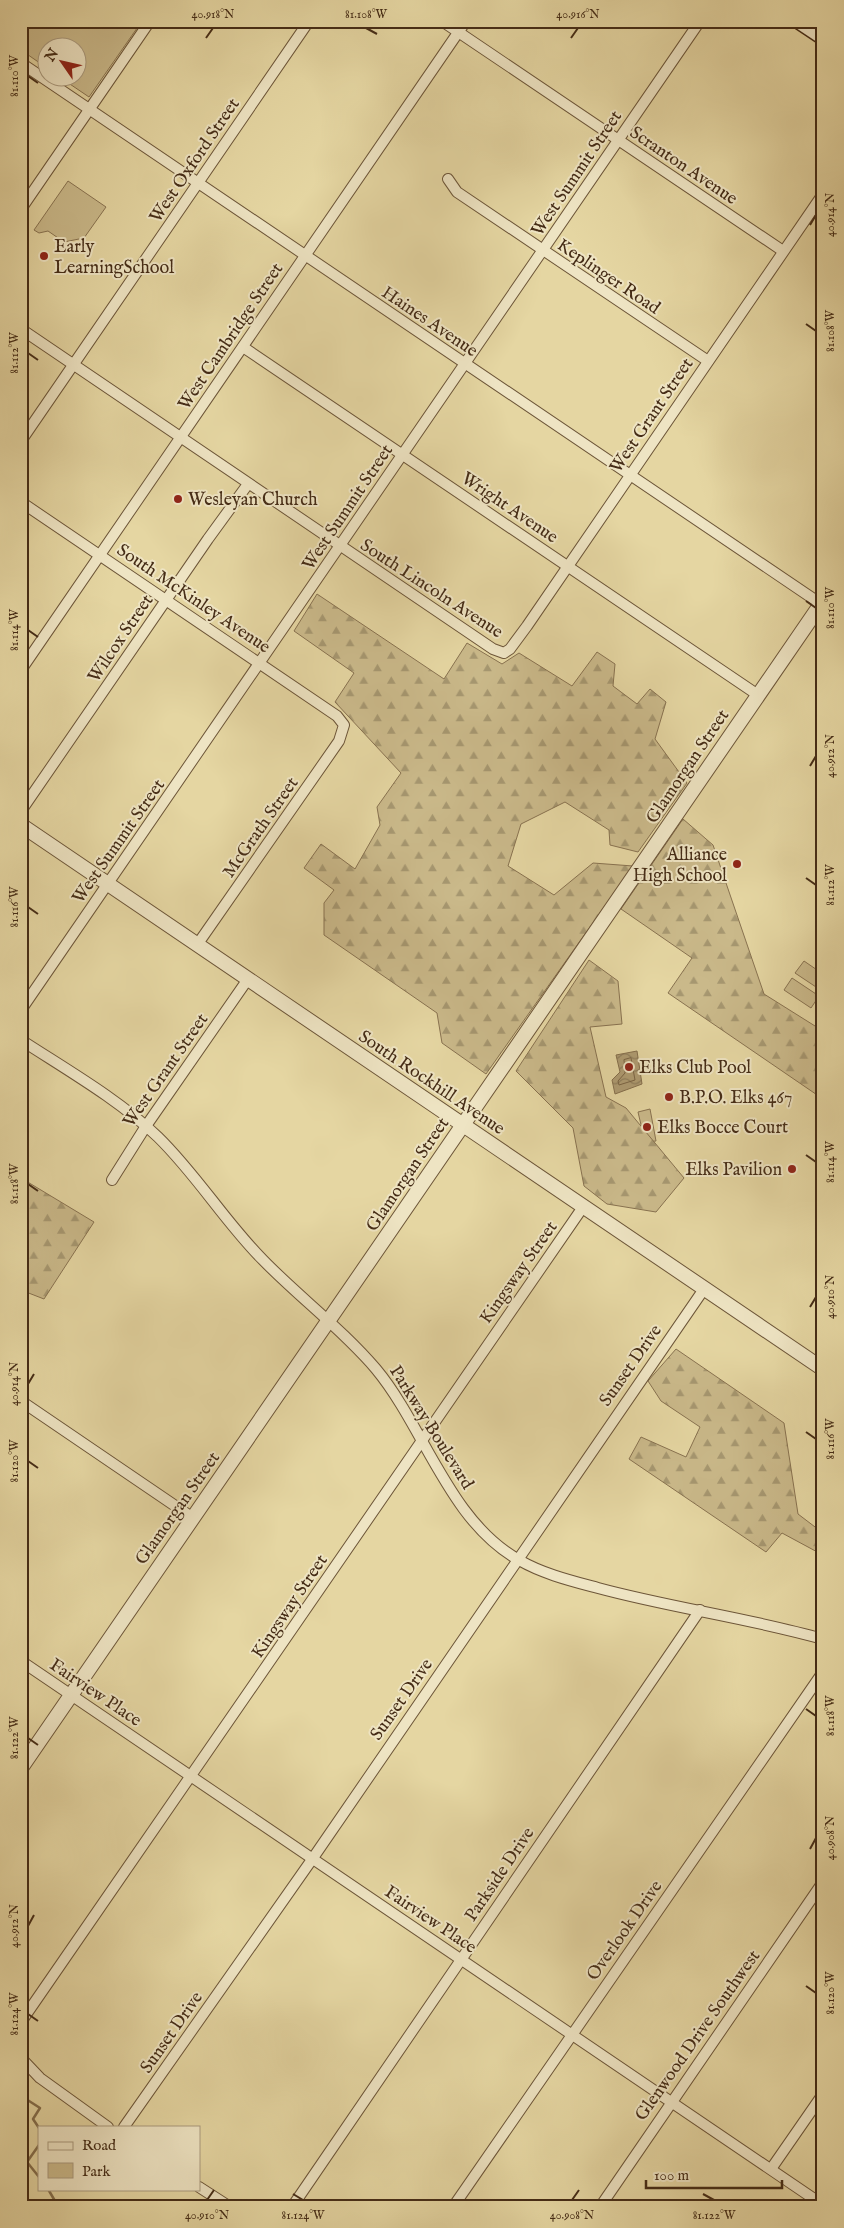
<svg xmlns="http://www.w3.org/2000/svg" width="844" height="2228" font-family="'IM FELL English',serif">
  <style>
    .green { fill: #cab98a; stroke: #887250 }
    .forest { fill: url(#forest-firs); stroke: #887250 }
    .water { fill: url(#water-waves); stroke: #856f4d }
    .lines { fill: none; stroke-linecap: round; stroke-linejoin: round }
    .shore { stroke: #7a6444; stroke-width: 1 }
    .stream { stroke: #856f4d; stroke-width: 2.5 }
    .minor-casing { stroke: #6d5639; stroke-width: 12 }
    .tertiary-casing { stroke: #6d5639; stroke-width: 16 }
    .secondary-casing { stroke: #452c16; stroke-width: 18 }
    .minor { stroke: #eee4c3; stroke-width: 10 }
    .tertiary { stroke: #eee4c3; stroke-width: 14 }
    .secondary { stroke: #eee4c3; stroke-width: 15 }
    .ticks { fill: none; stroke: #452c16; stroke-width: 2 }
    .poi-dot { fill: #8f2418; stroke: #eee4c3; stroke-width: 2 }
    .labels { text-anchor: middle; stroke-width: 4; stroke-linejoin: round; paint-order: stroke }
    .street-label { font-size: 18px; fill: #452c16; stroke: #eee4c3 }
    .poi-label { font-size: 18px; fill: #452c16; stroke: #eee4c3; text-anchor: start }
    .neatline { fill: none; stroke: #452c16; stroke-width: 2 }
    .ticks-label { font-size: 12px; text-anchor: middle; fill: #452c16 }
  </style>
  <defs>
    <pattern id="forest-firs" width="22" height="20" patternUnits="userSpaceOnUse" patternTransform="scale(1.25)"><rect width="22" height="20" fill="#cab98a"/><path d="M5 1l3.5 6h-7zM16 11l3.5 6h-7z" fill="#a69770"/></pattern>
    <pattern id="water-waves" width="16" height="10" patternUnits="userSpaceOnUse" patternTransform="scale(1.25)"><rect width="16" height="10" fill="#af9c72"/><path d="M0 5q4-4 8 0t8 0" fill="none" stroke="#907f5d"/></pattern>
  </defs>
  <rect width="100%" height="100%" fill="#e5d6a2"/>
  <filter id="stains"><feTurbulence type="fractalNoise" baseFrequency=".004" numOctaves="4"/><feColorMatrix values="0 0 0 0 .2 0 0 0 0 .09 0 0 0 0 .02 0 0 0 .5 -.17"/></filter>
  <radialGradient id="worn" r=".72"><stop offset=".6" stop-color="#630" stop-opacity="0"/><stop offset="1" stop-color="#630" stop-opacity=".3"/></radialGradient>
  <!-- green -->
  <g class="green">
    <path d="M32,21H142L89,97L61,78H78V48H48L47,68L21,50V37Z"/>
    <path d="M68,181L106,207L84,238L64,242L48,231L39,233L34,230Z"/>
    <path d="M804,961L823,974L822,991L795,973Z"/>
    <path d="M792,978L819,996L811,1008L784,990Z"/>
    <path d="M650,1109L656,1141L645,1142L638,1112Z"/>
  </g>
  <!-- forest -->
  <g class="forest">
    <path d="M317,594L444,679L467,643L502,664L519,653L572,686L597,652L615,664L613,686L637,704L650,689L666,702L655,739L687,783L638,852L610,845L609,830L565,802L521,824L508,866L554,895L593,863L633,866L486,1074L442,1043L437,1013L324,935V903L334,890L304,868L321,844L355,869L380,825L377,807L401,773L335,702L354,673L294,631Z"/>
    <path d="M683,819L713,845L764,994L823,1031V1099L668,993L692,958L621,909Z"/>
    <path d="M589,960L618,981L622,1024L590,1027L606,1097L626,1108L684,1178L656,1212L607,1204L584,1186L573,1128L516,1071Z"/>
    <path d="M21,1178L94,1222L44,1299L26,1292L21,1296Z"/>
    <path d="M676,1349L784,1423L798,1514L823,1533L821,1554L782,1533L766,1552L629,1459L641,1437L686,1457L700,1427L661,1401L648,1381Z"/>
  </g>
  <!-- water -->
  <path class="water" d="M637,1051L642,1084L615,1094L612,1080L620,1072L616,1055Z"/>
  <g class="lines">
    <!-- shore -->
    <path class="shore" d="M631,1058L635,1080L619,1085L618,1081L625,1073L624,1060Z"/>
    <!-- stream -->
    <g class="stream">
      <path d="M21,2093L26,2099L40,2108L33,2119L39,2128"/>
      <path d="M39,2145L27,2162L39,2177"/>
      <path d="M48,2189L55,2201L65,2203L68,2207"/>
    </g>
    <defs>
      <g id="minor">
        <path d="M442,21L783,251"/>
        <path d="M21,63L821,604"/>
        <path d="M448,179L457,192L708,361"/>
        <path d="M21,209L150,21"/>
        <path d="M21,329L493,649L504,653L510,649L527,626L823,194"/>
        <path d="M243,347L758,695"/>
        <path d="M21,441L309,21"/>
        <path d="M21,502L337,716L344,725L339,741L197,945"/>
        <path d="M21,670L466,21"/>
        <path d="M21,811L208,539L248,484"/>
        <path d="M21,1010L700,21"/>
        <path d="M21,1040C67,1070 118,1099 158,1137C197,1175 225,1222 263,1260C300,1298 342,1329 376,1369C425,1428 449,1521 519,1560C543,1574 572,1581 598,1588C672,1608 749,1618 823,1639"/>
        <path d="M112,1180L146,1126L248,979"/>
        <path d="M21,1401L193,1518"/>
        <path d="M21,1661L823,2205"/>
        <path d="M21,2022L583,1207"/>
        <path d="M21,2058L40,2078L108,2127"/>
        <path d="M124,2127L313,1858L704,1289"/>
        <path d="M771,2169L823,2094"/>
        <path d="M199,2187L230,2207"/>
        <path d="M292,2207L700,1610"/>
        <path d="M453,2207L823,1672"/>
        <path d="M600,2207L823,1882"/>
      </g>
      <g id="tertiary">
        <path d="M21,825L823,1369"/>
        <path d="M21,1768L823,601"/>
      </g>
      <path id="secondary" d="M799,21L823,37"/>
    </defs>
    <!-- minor casing -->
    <use href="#minor" class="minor-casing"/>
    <!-- tertiary casing -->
    <use href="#tertiary" class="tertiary-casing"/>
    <!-- secondary casing -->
    <use href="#secondary" class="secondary-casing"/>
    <!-- minor -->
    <use href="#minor" class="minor"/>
    <!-- tertiary -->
    <use href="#tertiary" class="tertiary"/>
    <!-- secondary -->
    <use href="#secondary" class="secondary"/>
  </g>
  <!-- ticks -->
  <path class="ticks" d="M366,28L377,34M206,38L213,28M571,38L578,28M28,76L38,83M810,225L816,215M806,324L816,331M28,353L38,360M806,601L816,608M28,630L38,637M810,766L816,756M806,878L816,885M28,907L38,914M806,1155L816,1162M28,1184L38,1191M810,1307L816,1297M28,1384L34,1374M806,1432L816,1439M28,1461L38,1468M806,1709L816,1716M28,1738L38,1745M810,1849L816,1838M28,1926L34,1915M806,1986L816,1993M28,2014L38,2021M293,2194L303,2200M703,2194L714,2200M207,2200L214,2190M572,2200L579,2190"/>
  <!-- markers -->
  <g class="poi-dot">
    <circle cx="44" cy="256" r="5"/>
    <circle cx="178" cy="499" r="5"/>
    <circle cx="737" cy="864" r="5"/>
    <circle cx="629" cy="1067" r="5"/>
    <circle cx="669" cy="1097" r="5"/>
    <circle cx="647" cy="1127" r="5"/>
    <circle cx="792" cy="1169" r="5"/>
  </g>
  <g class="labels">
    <!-- street labels -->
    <g class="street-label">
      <text transform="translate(194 160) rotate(-56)" y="6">West Oxford Street</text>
      <text transform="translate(684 165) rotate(34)" y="6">Scranton Avenue</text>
      <text transform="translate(576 173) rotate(-56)" y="6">West Summit Street</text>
      <text transform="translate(609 276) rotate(34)" y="6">Keplinger Road</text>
      <text transform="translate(430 321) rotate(34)" y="6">Haines Avenue</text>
      <text transform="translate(230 336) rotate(-56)" y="6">West Cambridge Street</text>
      <text transform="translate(651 415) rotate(-56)" y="6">West Grant Street</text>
      <text transform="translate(347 507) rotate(-56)" y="6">West Summit Street</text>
      <text transform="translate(510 507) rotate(34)" y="6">Wright Avenue</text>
      <text transform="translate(432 588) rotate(33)" y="6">South Lincoln Avenue</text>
      <text transform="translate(194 598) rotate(34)" y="6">South McKinley Avenue</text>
      <text transform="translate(120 638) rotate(-56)" y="6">Wilcox Street</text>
      <text transform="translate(687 766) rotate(-56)" y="6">Glamorgan Street</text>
      <text transform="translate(260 827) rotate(-55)" y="6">McGrath Street</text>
      <text transform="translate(118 841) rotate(-55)" y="6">West Summit Street</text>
      <text transform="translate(165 1070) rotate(-55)" y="6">West Grant Street</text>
      <text transform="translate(432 1082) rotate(34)" y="6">South Rockhill Avenue</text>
      <text transform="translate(407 1174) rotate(-56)" y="6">Glamorgan Street</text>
      <text transform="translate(518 1272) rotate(-55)" y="6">Kingsway Street</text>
      <text transform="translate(630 1365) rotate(-55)" y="6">Sunset Drive</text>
      <text transform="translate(432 1427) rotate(58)" y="6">Parkway Boulevard</text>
      <text transform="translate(177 1508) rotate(-55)" y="6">Glamorgan Street</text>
      <text transform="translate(289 1606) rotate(-56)" y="6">Kingsway Street</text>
      <text transform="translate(96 1692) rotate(34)" y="6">Fairview Place</text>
      <text transform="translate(401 1699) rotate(-55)" y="6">Sunset Drive</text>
      <text transform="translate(499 1874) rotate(-56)" y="6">Parkside Drive</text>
      <text transform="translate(431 1919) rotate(34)" y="6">Fairview Place</text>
      <text transform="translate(624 1930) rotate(-55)" y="6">Overlook Drive</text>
      <text transform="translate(171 2032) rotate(-55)" y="6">Sunset Drive</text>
      <text transform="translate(697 2035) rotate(-55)" y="6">Glenwood Drive Southwest</text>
    </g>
    <!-- poi labels -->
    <g class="poi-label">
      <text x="54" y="252">Early<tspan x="54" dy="21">LearningSchool</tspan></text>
      <text x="188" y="505">Wesleyan Church</text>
      <text x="727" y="860" text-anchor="end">Alliance<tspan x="727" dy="21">High School</tspan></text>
      <text x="639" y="1073">Elks Club Pool</text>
      <text x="679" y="1103">B.P.O. Elks 467</text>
      <text x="657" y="1133">Elks Bocce Court</text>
      <text x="782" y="1175" text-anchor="end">Elks Pavilion</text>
    </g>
  </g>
  <!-- margin -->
  <rect width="844" height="2228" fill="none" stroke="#e5d6a2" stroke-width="55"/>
  <!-- legend -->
  <rect x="38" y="2126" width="162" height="65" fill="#eee4c3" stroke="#aa9a7e"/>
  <rect x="48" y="2142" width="25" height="8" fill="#eee4c3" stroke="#aa9a7e"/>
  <text x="82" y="2150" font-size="15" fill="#452c16">Road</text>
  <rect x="48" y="2163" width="25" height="15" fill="#cab98a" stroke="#aa9a7e"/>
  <text x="82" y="2176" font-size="15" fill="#452c16">Park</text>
  <!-- north arrow -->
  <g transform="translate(62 62) rotate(304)"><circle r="24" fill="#eee4c3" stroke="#aa9a7e"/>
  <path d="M0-4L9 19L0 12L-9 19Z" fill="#8f2418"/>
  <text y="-8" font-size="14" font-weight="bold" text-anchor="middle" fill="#452c16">N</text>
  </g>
  <!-- scale -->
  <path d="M646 2180v8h136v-8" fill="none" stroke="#452c16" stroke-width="2.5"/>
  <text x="654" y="2180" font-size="15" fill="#452c16" stroke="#eee4c3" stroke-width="4" paint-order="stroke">100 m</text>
  <rect x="28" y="28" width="788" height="2172" class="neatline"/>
  <g class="ticks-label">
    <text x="213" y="18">40.918°N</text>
    <text x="366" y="18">81.108°W</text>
    <text x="578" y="18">40.916°N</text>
    <text transform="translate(14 76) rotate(-90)" y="4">81.110°W</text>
    <text transform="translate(830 215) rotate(-90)" y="4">40.914°N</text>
    <text transform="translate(830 331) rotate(-90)" y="4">81.108°W</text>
    <text transform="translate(14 353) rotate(-90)" y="4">81.112°W</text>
    <text transform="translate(830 608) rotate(-90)" y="4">81.110°W</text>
    <text transform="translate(14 630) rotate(-90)" y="4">81.114°W</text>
    <text transform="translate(830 756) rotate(-90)" y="4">40.912°N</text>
    <text transform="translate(830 885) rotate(-90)" y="4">81.112°W</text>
    <text transform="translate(14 907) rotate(-90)" y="4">81.116°W</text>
    <text transform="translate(830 1162) rotate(-90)" y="4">81.114°W</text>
    <text transform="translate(14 1184) rotate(-90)" y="4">81.118°W</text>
    <text transform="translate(830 1297) rotate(-90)" y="4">40.910°N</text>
    <text transform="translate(14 1384) rotate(-90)" y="4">40.914°N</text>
    <text transform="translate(830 1439) rotate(-90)" y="4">81.116°W</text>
    <text transform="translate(14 1461) rotate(-90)" y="4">81.120°W</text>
    <text transform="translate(830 1716) rotate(-90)" y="4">81.118°W</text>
    <text transform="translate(14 1738) rotate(-90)" y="4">81.122°W</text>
    <text transform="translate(830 1838) rotate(-90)" y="4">40.908°N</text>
    <text transform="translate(14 1926) rotate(-90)" y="4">40.912°N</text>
    <text transform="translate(830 1993) rotate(-90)" y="4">81.120°W</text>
    <text transform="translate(14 2014) rotate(-90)" y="4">81.124°W</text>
    <text x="207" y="2219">40.910°N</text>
    <text x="303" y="2219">81.124°W</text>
    <text x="572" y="2219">40.908°N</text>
    <text x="714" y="2219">81.122°W</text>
  </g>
  <rect width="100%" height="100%" filter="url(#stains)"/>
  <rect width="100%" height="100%" fill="url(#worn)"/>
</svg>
